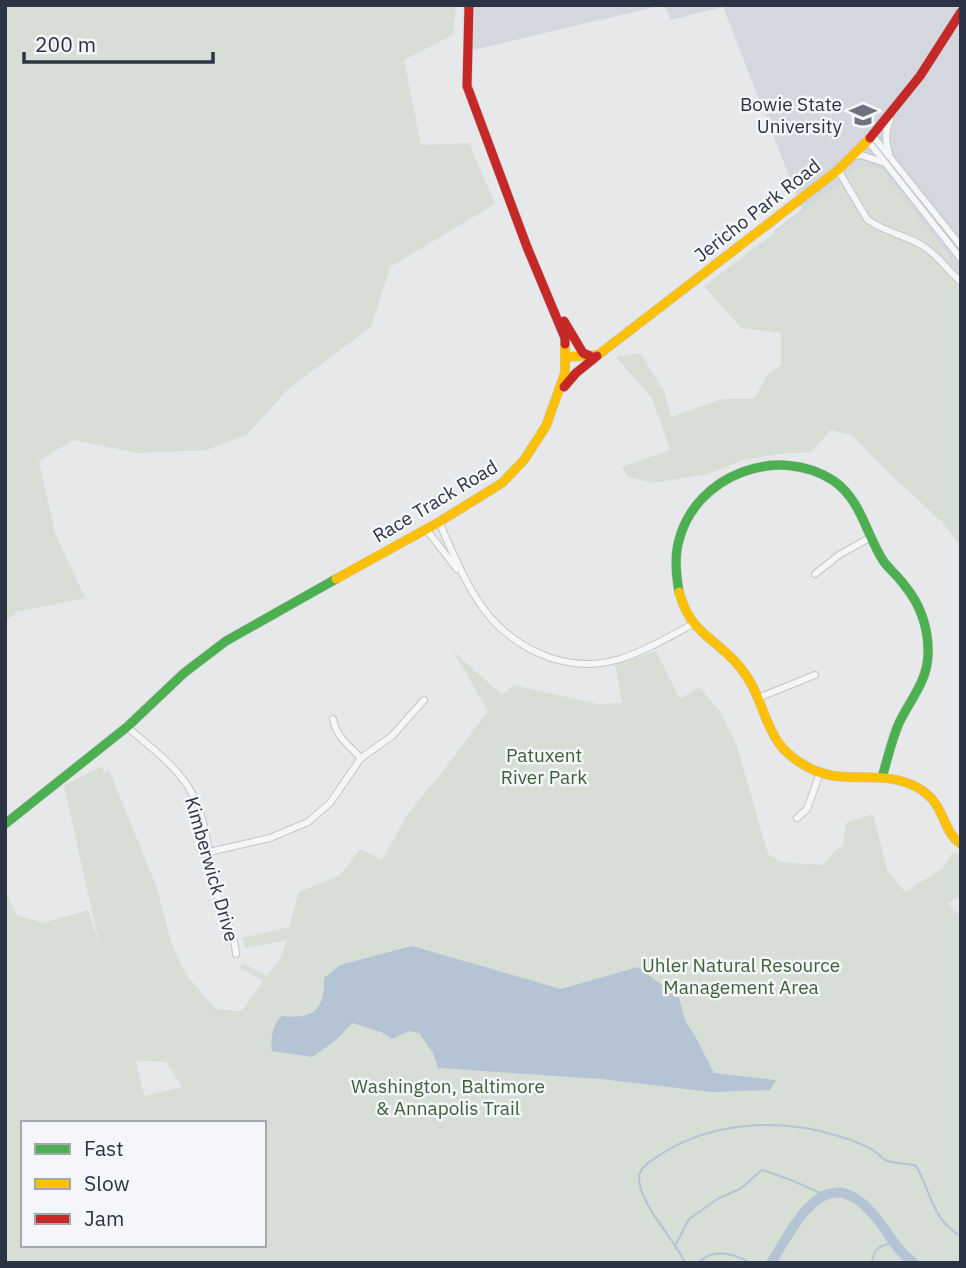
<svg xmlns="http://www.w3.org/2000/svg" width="966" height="1268" font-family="'IBM Plex Sans',sans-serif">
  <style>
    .built { fill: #d4d7dd }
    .green { fill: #d6ded6; fill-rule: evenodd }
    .water { fill: #b4c4d5 }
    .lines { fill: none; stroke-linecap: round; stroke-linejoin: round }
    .stream { stroke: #b4c4d5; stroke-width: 2 }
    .river { stroke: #b4c4d5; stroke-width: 10 }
    .street-casing { stroke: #c4c6c8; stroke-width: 8 }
    .fast-casing { stroke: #c4c6c8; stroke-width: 10 }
    .slow-casing { stroke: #c4c6c8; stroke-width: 10 }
    .jam-casing { stroke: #c4c6c8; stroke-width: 10 }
    .street { stroke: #f5f6f7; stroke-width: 6 }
    .fast { stroke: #4caf50; stroke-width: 9 }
    .slow { stroke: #ffc107; stroke-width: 9 }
    .jam { stroke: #c62828; stroke-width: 9 }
    .labels { text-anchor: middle; stroke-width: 5; stroke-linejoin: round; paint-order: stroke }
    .poi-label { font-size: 19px; fill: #2b3445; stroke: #f4f6f9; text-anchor: end }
    .street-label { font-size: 19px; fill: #2b3445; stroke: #f4f6f9 }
    .park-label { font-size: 19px; fill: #3f6138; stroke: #f4f6f9 }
  </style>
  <rect width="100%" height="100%" fill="#e6e8ea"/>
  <!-- built -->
  <g class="built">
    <path d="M475,5H663L473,50Z"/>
    <path d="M664,5H961V297L773,232L802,209L723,7L671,20Z"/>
  </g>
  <!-- green -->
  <g class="green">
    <path d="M5,5H456L453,35L404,60L421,145L469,143L495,204L390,267L371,327L287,390L248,434L207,450L138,453L73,440L39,461L55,533L85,598L16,612L5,622Z"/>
    <path d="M858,166L880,168L949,256L961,284V547L944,524L888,472L852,435L831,430L811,452L778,454L743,460L708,474L653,483L628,477L622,467L670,450L652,398L616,357L640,353L664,391L671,417L722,399H754L769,373L781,365V333L741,328L704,286L836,187Z"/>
    <path d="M453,651L502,695L513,685L598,704L622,703L615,665L656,651L680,699L699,687L720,711L736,743L768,854L780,862L823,865L835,850L843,846L846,823L873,814L888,872L905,892L943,868L952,853L961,854V896L948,903L957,914L961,912V1263H5V891L17,915L43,923L88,910L100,948L64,785L102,766L104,772L109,770L157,888L172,945L186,974L215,1009L242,1011L263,981L239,967L245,964L267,976L282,955L286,940L246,948L242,938L289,927L299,892L340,875L360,849L382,860L409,812L444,770L488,711ZM136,1061L166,1062L182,1087L144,1096ZM23,1123H264V1245H23Z"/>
  </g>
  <!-- water -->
  <path class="water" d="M412,946L561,989L638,967L679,998L686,1023L694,1034L714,1073L776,1080L770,1090L712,1092L601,1079L438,1068L433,1053L419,1033L409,1031L392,1039L381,1032L352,1023L335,1041L312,1057L272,1051C270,1040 273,1023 282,1016C313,1019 325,1011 324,978L340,965Z"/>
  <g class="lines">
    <!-- stream -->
    <g class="stream">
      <path d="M676,1244L689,1219L719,1198L740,1189L762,1170L791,1180L825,1195"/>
      <path d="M685,1263C674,1238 640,1205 639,1179C638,1167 654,1159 663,1153C714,1121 782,1118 838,1136C849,1139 862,1144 873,1150C877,1153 881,1157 885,1160C894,1164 907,1163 916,1166C931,1191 932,1221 961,1236"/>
      <path d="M698,1263C713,1248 733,1253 750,1263"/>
      <path d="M765,1263L776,1255"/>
      <path d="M872,1263C873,1249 879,1246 892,1243"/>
    </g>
    <!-- river -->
    <path class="river" d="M771,1263C794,1227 824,1158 872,1213C888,1230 894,1249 914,1263"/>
    <defs>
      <g id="street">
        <path d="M873,136L961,246"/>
        <path d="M868,141L961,259"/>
        <path d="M889,153C885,140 885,132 890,120"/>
        <path d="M853,156L861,155L885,163"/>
        <path d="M838,170L867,219C883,232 906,235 923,246C938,255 948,271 961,282"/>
        <path d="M439,522C466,582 484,635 551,658C573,665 597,666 620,659C645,651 669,637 693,624"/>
        <path d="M426,529L457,569"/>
        <path d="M815,574L839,555L871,537"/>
        <path d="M758,698L815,675"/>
        <path d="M333,719C335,735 350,747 361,758"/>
        <path d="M127,727C149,746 173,763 189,788C208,818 208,859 217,893C222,914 235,932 236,954"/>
        <path d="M797,818L807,809L820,773"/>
        <path d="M209,852L270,838L308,822L330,803L361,758L392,736L424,700"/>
      </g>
      <g id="fast">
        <path d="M679,592C676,575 674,557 679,540C696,475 778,444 834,481C862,501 866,535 884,562C890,570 899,577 905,586C921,605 929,630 928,655C927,682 910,700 899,723C892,739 888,757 883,774"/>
        <path d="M5,824L127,727L184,673L226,641L336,579"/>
      </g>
      <g id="slow">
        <path d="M566,357L598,355L838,170L870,138"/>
        <path d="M336,579L439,522L502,483L524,460L546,426L565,373V344"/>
        <path d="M679,592C691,635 714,636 739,666C772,705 758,746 816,771C851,785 885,768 920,789C946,805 941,830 961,844"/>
      </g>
      <g id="jam">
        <path d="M469,5L467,86L527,247L565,338V344"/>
        <path d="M870,138L920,76L961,12"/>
        <path d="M564,321L583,353L590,356"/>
        <path d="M564,387L576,373L597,356"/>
      </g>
    </defs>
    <!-- street casing -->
    <use href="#street" class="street-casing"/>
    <!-- fast casing -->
    <use href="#fast" class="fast-casing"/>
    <!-- slow casing -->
    <use href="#slow" class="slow-casing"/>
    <!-- jam casing -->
    <use href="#jam" class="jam-casing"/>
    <!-- street -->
    <use href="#street" class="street"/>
    <!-- fast -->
    <use href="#fast" class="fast"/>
    <!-- slow -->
    <use href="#slow" class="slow"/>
    <!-- jam -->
    <use href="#jam" class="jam"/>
  </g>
  <!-- icons -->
  <defs>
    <symbol id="university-bare" viewBox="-9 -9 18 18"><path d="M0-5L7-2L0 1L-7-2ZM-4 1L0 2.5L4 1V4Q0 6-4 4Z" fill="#6c737f" stroke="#f4f6f9" stroke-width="2.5" paint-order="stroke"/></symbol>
  </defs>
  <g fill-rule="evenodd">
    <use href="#university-bare" x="844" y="96" width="38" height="38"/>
  </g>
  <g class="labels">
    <!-- poi labels -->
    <g class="poi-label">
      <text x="842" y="111">Bowie State<tspan x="842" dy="22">University</tspan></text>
    </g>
    <!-- street labels -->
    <g class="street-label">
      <text transform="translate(757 210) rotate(-38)" y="7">Jericho Park Road</text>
      <text transform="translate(435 501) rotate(-31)" y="7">Race Track Road</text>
      <text transform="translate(212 869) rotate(74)" y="7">Kimberwick Drive</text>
    </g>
    <!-- park labels -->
    <g class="park-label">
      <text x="544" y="762">Patuxent<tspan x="544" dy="22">River Park</tspan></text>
      <text x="741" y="972">Uhler Natural Resource<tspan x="741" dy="22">Management Area</tspan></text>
      <text x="448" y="1093">Washington, Baltimore<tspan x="448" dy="22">&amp; Annapolis Trail</tspan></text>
    </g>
  </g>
  <!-- border -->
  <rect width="966" height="1268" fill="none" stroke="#2b3445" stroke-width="14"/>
  <!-- legend -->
  <rect x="21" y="1121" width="245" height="126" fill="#f4f6f9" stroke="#a4a8b1" stroke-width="2"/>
  <rect x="35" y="1144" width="35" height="10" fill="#4caf50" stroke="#a4a8b1" stroke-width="2"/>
  <text x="84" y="1156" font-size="21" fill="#2b3445">Fast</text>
  <rect x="35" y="1179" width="35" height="10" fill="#ffc107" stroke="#a4a8b1" stroke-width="2"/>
  <text x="84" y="1191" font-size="21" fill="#2b3445">Slow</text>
  <rect x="35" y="1214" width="35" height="10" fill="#c62828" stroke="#a4a8b1" stroke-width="2"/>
  <text x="84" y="1226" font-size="21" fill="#2b3445">Jam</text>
  <!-- scale -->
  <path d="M24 52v10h189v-10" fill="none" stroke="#2b3445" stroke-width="3.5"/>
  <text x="35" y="52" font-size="21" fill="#2b3445" stroke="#f4f6f9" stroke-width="5" paint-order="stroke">200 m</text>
</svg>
